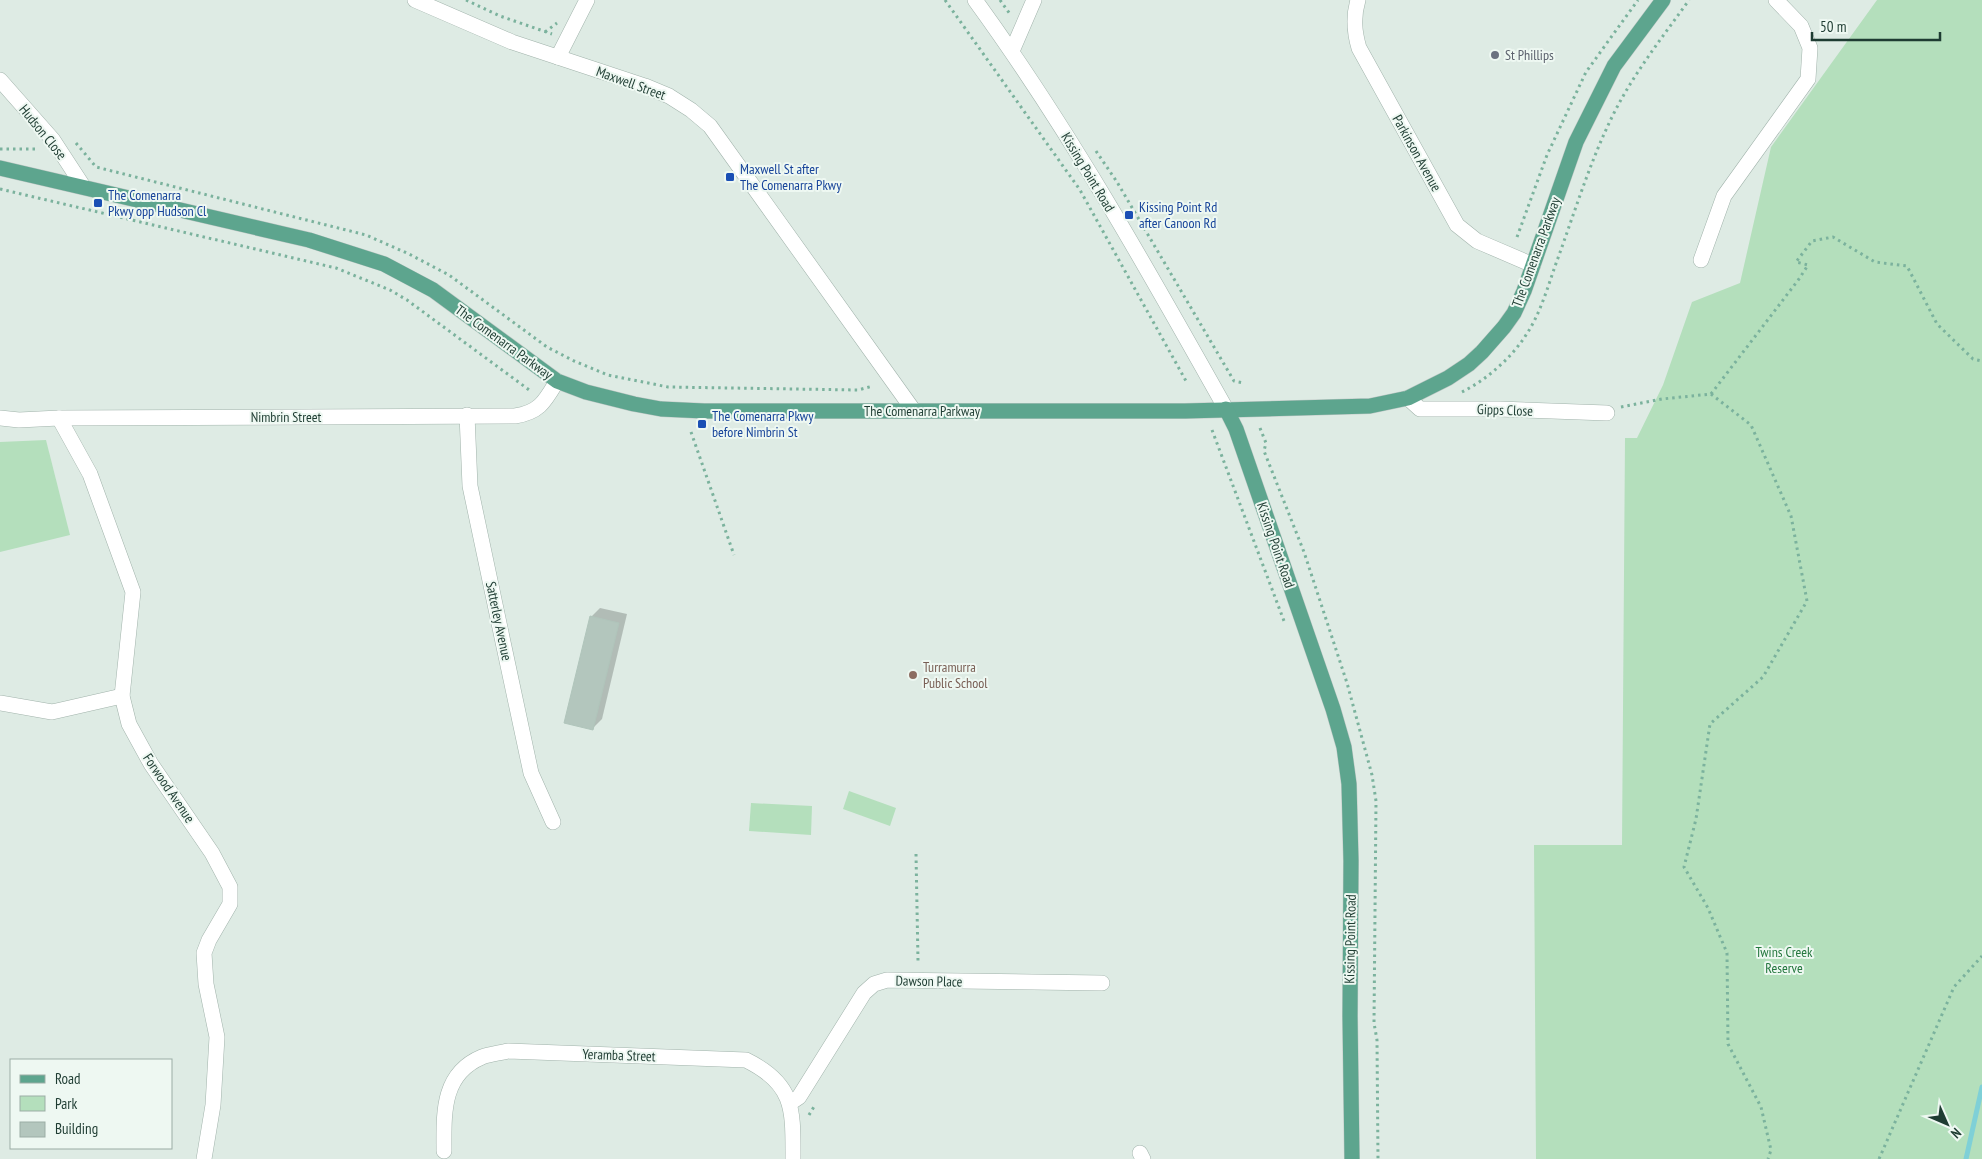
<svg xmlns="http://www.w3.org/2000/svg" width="1982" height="1159" font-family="'PT Sans Narrow',sans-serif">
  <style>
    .green { fill: #b4dfbc }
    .shadow { fill: #0003 }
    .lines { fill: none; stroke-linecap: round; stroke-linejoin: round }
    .stream { stroke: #7fd0d7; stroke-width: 5 }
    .building { fill: #b3c6bd; stroke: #b0c5bb }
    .minor-casing { stroke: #a1b3ab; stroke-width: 16 }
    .major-casing { stroke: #c0c8c6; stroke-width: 16 }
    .path { stroke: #7bb29d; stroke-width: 3; stroke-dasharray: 2.5 4; stroke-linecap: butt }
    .minor { stroke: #fff; stroke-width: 15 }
    .major { stroke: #5da58e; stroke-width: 15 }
    .worship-dot { fill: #6b7280; stroke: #eef8f2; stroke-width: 2 }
    .transit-dot { fill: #1a4fb4; stroke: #eef8f2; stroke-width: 2 }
    .education-dot { fill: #8d6e63; stroke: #eef8f2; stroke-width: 2 }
    .labels { text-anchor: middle; stroke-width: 4; stroke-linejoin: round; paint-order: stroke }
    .worship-label { font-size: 14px; fill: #5b616d; stroke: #eef8f2; text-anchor: start }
    .street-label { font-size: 14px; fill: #1e3c32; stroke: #eef8f2 }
    .transit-label { font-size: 14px; fill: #164399; stroke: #eef8f2; text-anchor: start }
    .education-label { font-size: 14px; fill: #785e54; stroke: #eef8f2; text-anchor: start }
    .park-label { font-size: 14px; fill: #24773e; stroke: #eef8f2 }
  </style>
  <rect width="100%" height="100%" fill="#deebe4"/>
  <!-- green -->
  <g class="green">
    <path d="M1877,0H1982V1159H1536L1534,845H1622L1625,438H1637L1663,385L1692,302L1740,283L1771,147Z"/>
    <path d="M46,440L70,535L0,552V442Z"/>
    <path d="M849,791L896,808L890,826L843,809Z"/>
    <path d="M751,803L812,806L811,835L749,831Z"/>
  </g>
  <!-- shadow -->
  <path class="shadow" d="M600,608L627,614L602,719L593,728L591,617Z"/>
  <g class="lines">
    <!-- stream -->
    <path class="stream" d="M1966,1159L1982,1087"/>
  </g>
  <!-- building -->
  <path class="building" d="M590,616L619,623L593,730L564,723Z"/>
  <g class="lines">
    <defs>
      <g id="minor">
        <path d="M415,0L512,42L645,86L669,96L691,110L710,126L914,411"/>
        <path d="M975,0C1069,129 1148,270 1226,409"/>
        <path d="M1358,0C1353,17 1354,31 1359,48L1457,225L1477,241L1533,265"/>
        <path d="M1012,51L1034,0"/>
        <path d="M558,57L587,0"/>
        <path d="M0,80L53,140L83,186"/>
        <path d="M1701,260L1724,196L1808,79L1810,48L1801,26L1776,0"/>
        <path d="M1408,398L1420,409H1499L1607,413"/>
        <path d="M467,415L470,486L503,642L531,773L553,822"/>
        <path d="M0,418L19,420L59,418L515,416C540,412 545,401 557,381"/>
        <path d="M59,418L90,474L133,592L122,696L129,724L151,764L212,853L230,887V904L209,940L204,953L206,984L217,1037L213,1105L204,1159"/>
        <path d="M0,703L52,712L122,696"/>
        <path d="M790,1103L799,1097L864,993L874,984L887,980L1102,983"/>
        <path d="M444,1151C444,1115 441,1074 482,1057C490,1054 500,1053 508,1051L746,1060C795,1084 793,1110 793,1159"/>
        <path d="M1140,1153L1143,1159"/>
      </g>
      <g id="major">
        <path d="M0,168L309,240L384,264L433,290L557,381L586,392L634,404L661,409L704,411H1185L1370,406L1408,398L1448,378L1469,364L1482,352L1504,327L1514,313L1524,291L1576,142L1614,66L1663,0"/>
        <path d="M1226,409L1236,429L1333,709L1344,747L1349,784L1351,861L1350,1016L1352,1159"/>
      </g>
    </defs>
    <!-- minor casing -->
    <use href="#minor" class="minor-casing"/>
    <!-- major casing -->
    <use href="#major" class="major-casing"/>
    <!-- path -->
    <g class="path">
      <path d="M466,0L500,16L552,34"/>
      <path d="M945,0L1080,190L1186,381"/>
      <path d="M1000,0L1010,14"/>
      <path d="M545,32L557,23"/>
      <path d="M76,143L96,167L366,235L409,254L449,275L547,347L574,361L608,375L668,387L858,390L873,386"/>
      <path d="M0,149H36"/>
      <path d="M1096,151L1117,182L1234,381L1244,383"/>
      <path d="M0,189L336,268L390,290L407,300L532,392"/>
      <path d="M1517,237L1547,155L1586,72L1638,0"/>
      <path d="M1462,392C1486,380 1509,360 1524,338C1541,314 1548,285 1558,258C1575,211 1590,162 1612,117C1633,74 1662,38 1689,0"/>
      <path d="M1711,394L1799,279L1808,265L1796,262L1812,241L1833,237L1875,262L1907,266L1937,324L1973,359L1982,361"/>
      <path d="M1621,407L1662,399L1711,394L1751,425L1791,516L1807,601L1763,677L1710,724L1696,819L1684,867L1708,908L1727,953L1728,1044L1761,1107L1771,1150L1768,1159"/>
      <path d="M1260,428L1266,443L1264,451L1304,552L1347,683L1372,775L1376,801L1374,1023L1377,1040L1378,1159"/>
      <path d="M1212,430L1284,621"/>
      <path d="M691,432L734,555"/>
      <path d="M916,854L918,961"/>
      <path d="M809,1115L815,1105"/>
      <path d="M1879,1159L1954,987L1982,956"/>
    </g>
    <!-- minor -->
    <use href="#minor" class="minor"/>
    <!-- major -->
    <use href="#major" class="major"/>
  </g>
  <!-- markers -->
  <circle class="worship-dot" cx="1495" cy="55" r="5"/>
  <g class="transit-dot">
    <rect x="725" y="172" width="10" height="10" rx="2.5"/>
    <rect x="93" y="198" width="10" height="10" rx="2.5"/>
    <rect x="1124" y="210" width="10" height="10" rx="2.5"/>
    <rect x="697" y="419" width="10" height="10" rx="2.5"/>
  </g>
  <circle class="education-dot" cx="913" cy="675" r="5"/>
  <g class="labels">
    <!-- worship labels -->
    <g class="worship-label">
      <text x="1505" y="60">St Phillips</text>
    </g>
    <!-- street labels -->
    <g class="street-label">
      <text transform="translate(631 83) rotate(20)" y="5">Maxwell Street</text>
      <text transform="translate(43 132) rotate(51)" y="5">Hudson Close</text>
      <text transform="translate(1417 153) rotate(61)" y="5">Parkinson Avenue</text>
      <text transform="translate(1088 172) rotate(59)" y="5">Kissing Point Road</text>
      <text transform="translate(1536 252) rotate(-70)" y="5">The Comenarra Parkway</text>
      <text transform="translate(504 342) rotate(36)" y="5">The Comenarra Parkway</text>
      <text transform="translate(1505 410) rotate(2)" y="5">Gipps Close</text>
      <text x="922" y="416">The Comenarra Parkway</text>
      <text x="286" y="422">Nimbrin Street</text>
      <text transform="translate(1276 545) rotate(71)" y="5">Kissing Point Road</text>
      <text transform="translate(499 621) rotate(78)" y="5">Satterley Avenue</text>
      <text transform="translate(169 788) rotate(56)" y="5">Forwood Avenue</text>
      <text transform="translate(1350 939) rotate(-89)" y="5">Kissing Point Road</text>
      <text transform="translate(929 981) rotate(1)" y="5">Dawson Place</text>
      <text transform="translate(619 1055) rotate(2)" y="5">Yeramba Street</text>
    </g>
    <!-- transit labels -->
    <g class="transit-label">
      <text x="740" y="174">Maxwell St after<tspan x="740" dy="16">The Comenarra Pkwy</tspan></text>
      <text x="108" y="200">The Comenarra<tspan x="108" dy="16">Pkwy opp Hudson Cl</tspan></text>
      <text x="1139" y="212">Kissing Point Rd<tspan x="1139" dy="16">after Canoon Rd</tspan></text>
      <text x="712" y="421">The Comenarra Pkwy<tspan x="712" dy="16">before Nimbrin St</tspan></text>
    </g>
    <!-- education labels -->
    <g class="education-label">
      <text x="923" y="672">Turramurra<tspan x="923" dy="16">Public School</tspan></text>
    </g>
    <!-- park labels -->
    <g class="park-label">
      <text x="1784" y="957">Twins Creek<tspan x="1784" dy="16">Reserve</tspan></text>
    </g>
  </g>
  <!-- legend -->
  <rect x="10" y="1059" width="162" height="90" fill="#eef8f2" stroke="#9bada5"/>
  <rect x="20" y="1075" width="25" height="8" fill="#5da58e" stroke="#9bada5"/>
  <text x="55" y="1084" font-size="15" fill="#1e3c32">Road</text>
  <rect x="20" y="1096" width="25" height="15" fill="#b4dfbc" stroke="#9bada5"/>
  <text x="55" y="1109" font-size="15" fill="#1e3c32">Park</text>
  <rect x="20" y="1122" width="25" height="15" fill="#b3c6bd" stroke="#9bada5"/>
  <text x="55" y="1134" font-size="15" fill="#1e3c32">Building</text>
  <!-- north arrow -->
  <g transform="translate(1947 1124) rotate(135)" stroke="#eef8f2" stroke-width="4" paint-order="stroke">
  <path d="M0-4L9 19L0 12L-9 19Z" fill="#1e3c32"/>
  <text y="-8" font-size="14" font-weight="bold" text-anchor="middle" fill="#1e3c32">N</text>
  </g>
  <!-- scale -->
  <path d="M1812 32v8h128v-8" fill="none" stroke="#1e3c32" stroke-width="2.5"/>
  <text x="1820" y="32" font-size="15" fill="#1e3c32" stroke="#eef8f2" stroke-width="4" paint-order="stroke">50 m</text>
</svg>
